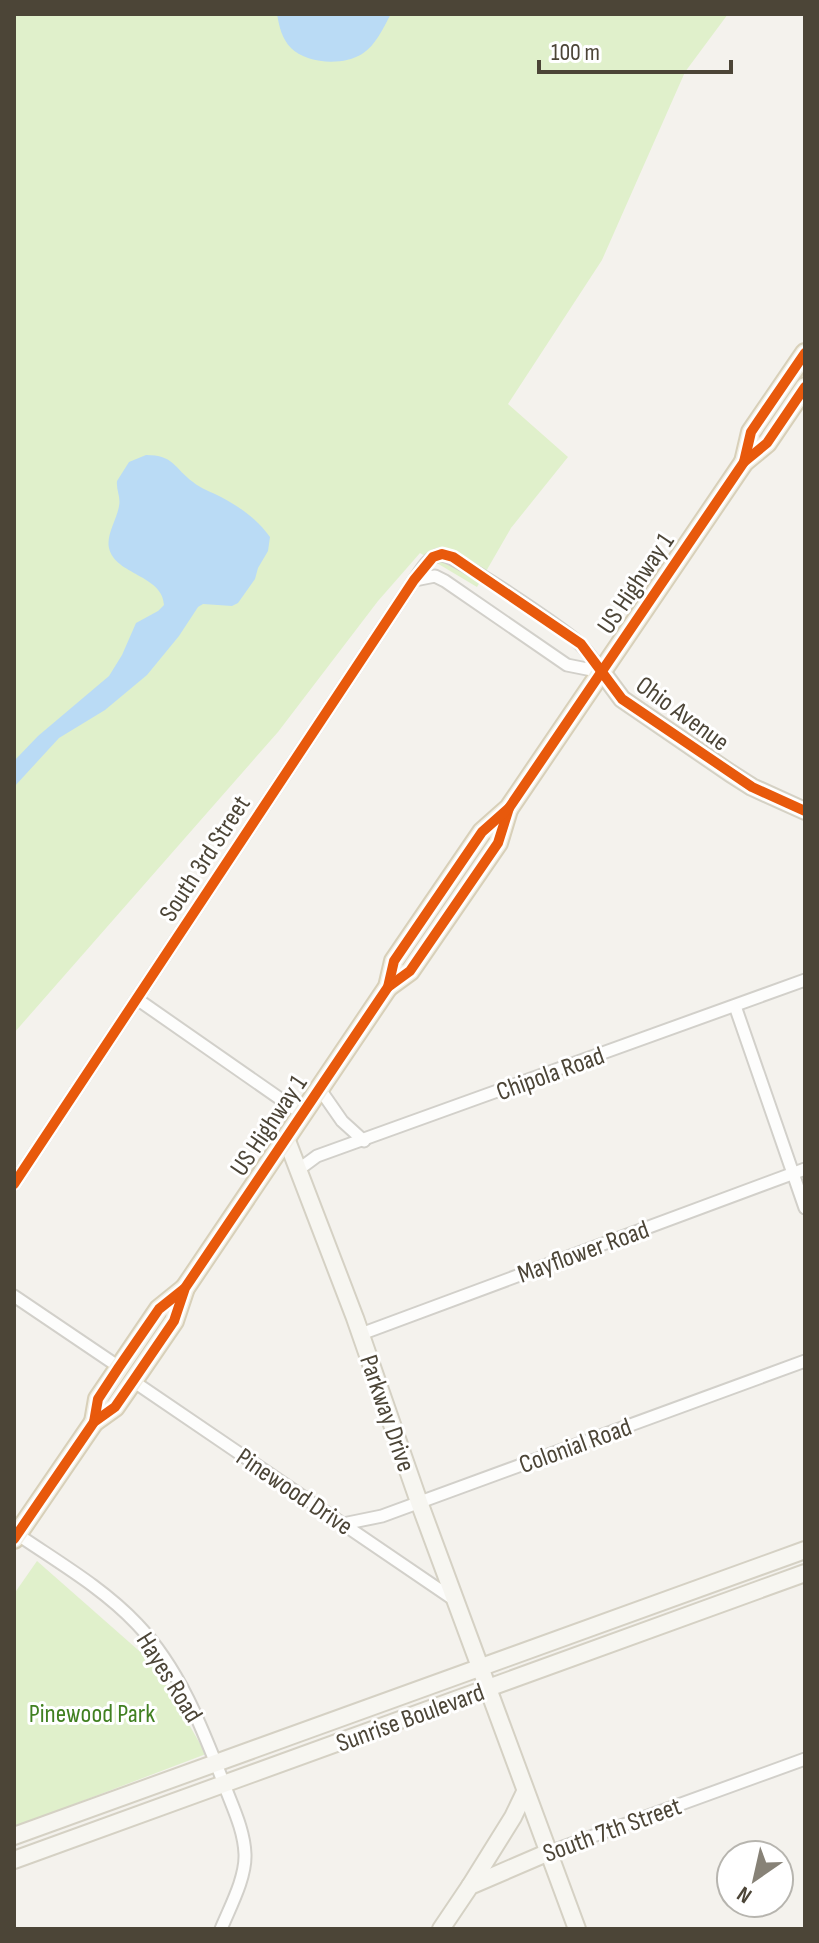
<svg xmlns="http://www.w3.org/2000/svg" width="819" height="1943" font-family="'Sofia Sans Condensed',sans-serif">
  <style>
    .green { fill: #e0f0cb }
    .water { fill: #badbf5 }
    .lines { fill: none; stroke-linecap: round; stroke-linejoin: round }
    .street-casing { stroke: #d2d0ca; stroke-width: 15 }
    .secondary-casing { stroke: #d5d1c4; stroke-width: 20 }
    .primary-casing { stroke: #d8d0b9; stroke-width: 22 }
    .street { stroke: #fdfdfc; stroke-width: 11 }
    .secondary { stroke: #f7f6f1; stroke-width: 16 }
    .primary { stroke: #f2efe5; stroke-width: 18 }
    .cycleway-casing { stroke: #fff; stroke-width: 15 }
    .cycleway { stroke: #e8590c; stroke-width: 10 }
    .labels { text-anchor: middle; stroke-width: 6; stroke-linejoin: round; paint-order: stroke }
    .street-label { font-size: 26px; fill: #4c4537; stroke: #fff }
    .park-label { font-size: 26px; fill: #418021; stroke: #fff }
  </style>
  <rect width="100%" height="100%" fill="#f4f2ed"/>
  <!-- green -->
  <g class="green">
    <path d="M14,14H728L685,72L602,260L508,404L568,457L511,528L477,587L420,553L378,601L278,732L14,1033Z"/>
    <path d="M37,1561L154,1664L206,1754L14,1827V1594Z"/>
  </g>
  <!-- water -->
  <g class="water">
    <path d="M277,14H391C383,28 376,45 362,54C343,66 307,64 291,48C282,39 279,26 277,14Z"/>
    <path d="M146,455C174,455 174,468 193,482C201,489 212,492 221,497C240,507 257,519 270,537L268,551L258,568L255,579L238,603L232,606L203,604L198,607L179,636L147,675L105,710L59,738L14,787V761L38,736L109,676L122,655L136,623L158,611L164,605C163,575 115,575 109,548C106,535 117,519 119,506C121,497 116,490 117,481L129,462Z"/>
  </g>
  <g class="lines">
    <defs>
      <g id="street">
        <path d="M415,580L435,576L445,581L567,665L602,672"/>
        <path d="M137,999L302,1114"/>
        <path d="M735,1006L805,1208"/>
        <path d="M319,1088L342,1121L364,1141"/>
        <path d="M298,1170L317,1156L805,980"/>
        <path d="M14,1184L414,580C421,571 427,557 440,555C454,553 563,629 579,643C588,651 595,663 602,672"/>
        <path d="M14,1296L119,1367"/>
        <path d="M361,1334L805,1169"/>
        <path d="M133,1381L456,1601"/>
        <path d="M343,1524L382,1516L805,1361"/>
        <path d="M14,1532C56,1561 102,1587 137,1624C179,1668 202,1727 224,1784C232,1806 244,1829 245,1854C246,1878 230,1907 221,1929"/>
        <path d="M549,1852L805,1759"/>
      </g>
      <g id="secondary">
        <path d="M602,672L622,699L730,773L752,787L805,811"/>
        <path d="M286,1138L355,1318L419,1502L577,1929"/>
        <path d="M14,1836L805,1550"/>
        <path d="M14,1860L805,1573"/>
        <path d="M470,1886L513,1817L525,1792"/>
        <path d="M441,1929L470,1886L549,1852"/>
      </g>
      <g id="primary">
        <path d="M744,462L751,432L805,353"/>
        <path d="M388,987L410,971L498,843L508,810"/>
        <path d="M94,1422L98,1399L159,1309L185,1288"/>
        <path d="M14,1539L94,1422L115,1407L133,1381L174,1321L185,1288L388,987L394,961L482,832L509,808L744,462L767,443L805,387"/>
      </g>
    </defs>
    <!-- street casing -->
    <use href="#street" class="street-casing"/>
    <!-- secondary casing -->
    <use href="#secondary" class="secondary-casing"/>
    <!-- primary casing -->
    <use href="#primary" class="primary-casing"/>
    <!-- street -->
    <use href="#street" class="street"/>
    <!-- secondary -->
    <use href="#secondary" class="secondary"/>
    <!-- primary -->
    <use href="#primary" class="primary"/>
    <defs>
      <g id="cycleway">
        <path d="M744,462L751,432L805,353"/>
        <path d="M388,987L410,971L498,843L509,808"/>
        <path d="M14,1184L414,580L433,557L442,554L453,557L581,644L622,699L752,787L805,811"/>
        <path d="M94,1422L98,1399L119,1367L159,1309L184,1289"/>
        <path d="M14,1539L94,1422L115,1407L133,1381L174,1321L185,1288L388,987L394,961L482,832L509,808L744,462L767,443L805,387"/>
      </g>
    </defs>
    <!-- cycleway casing -->
    <use href="#cycleway" class="cycleway-casing"/>
    <!-- cycleway -->
    <use href="#cycleway" class="cycleway"/>
  </g>
  <g class="labels">
    <!-- street labels -->
    <g class="street-label">
      <text transform="translate(635 583) rotate(-56)" y="9">US Highway 1</text>
      <text transform="translate(683 713) rotate(36)" y="9">Ohio Avenue</text>
      <text transform="translate(204 858) rotate(-57)" y="9">South 3rd Street</text>
      <text transform="translate(550 1073) rotate(-20)" y="9">Chipola Road</text>
      <text transform="translate(268 1125) rotate(-56)" y="9">US Highway 1</text>
      <text transform="translate(583 1251) rotate(-20)" y="9">Mayflower Road</text>
      <text transform="translate(388 1413) rotate(71)" y="9">Parkway Drive</text>
      <text transform="translate(575 1445) rotate(-20)" y="9">Colonial Road</text>
      <text transform="translate(295 1491) rotate(34)" y="9">Pinewood Drive</text>
      <text transform="translate(170 1677) rotate(58)" y="9">Hayes Road</text>
      <text transform="translate(410 1717) rotate(-20)" y="9">Sunrise Boulevard</text>
      <text transform="translate(612 1829) rotate(-20)" y="9">South 7th Street</text>
    </g>
    <!-- park labels -->
    <g class="park-label">
      <text x="92" y="1722">Pinewood Park</text>
    </g>
  </g>
  <!-- border -->
  <rect width="819" height="1943" fill="none" stroke="#4c4537" stroke-width="32"/>
  <!-- north arrow -->
  <g transform="translate(755 1879) rotate(214)"><circle r="38" fill="#ffffff" stroke="#b7b5af" stroke-width="2"/>
  <path d="M0-6L14 30L0 20L-14 30Z" fill="#878277"/>
  <text y="-12" font-size="22" font-weight="bold" text-anchor="middle" fill="#4c4537">N</text>
  </g>
  <!-- scale -->
  <path d="M539 60v12h192v-12" fill="none" stroke="#4c4537" stroke-width="4"/>
  <text x="551" y="60" font-size="24" fill="#4c4537" stroke="#ffffff" stroke-width="6" paint-order="stroke">100 m</text>
</svg>
